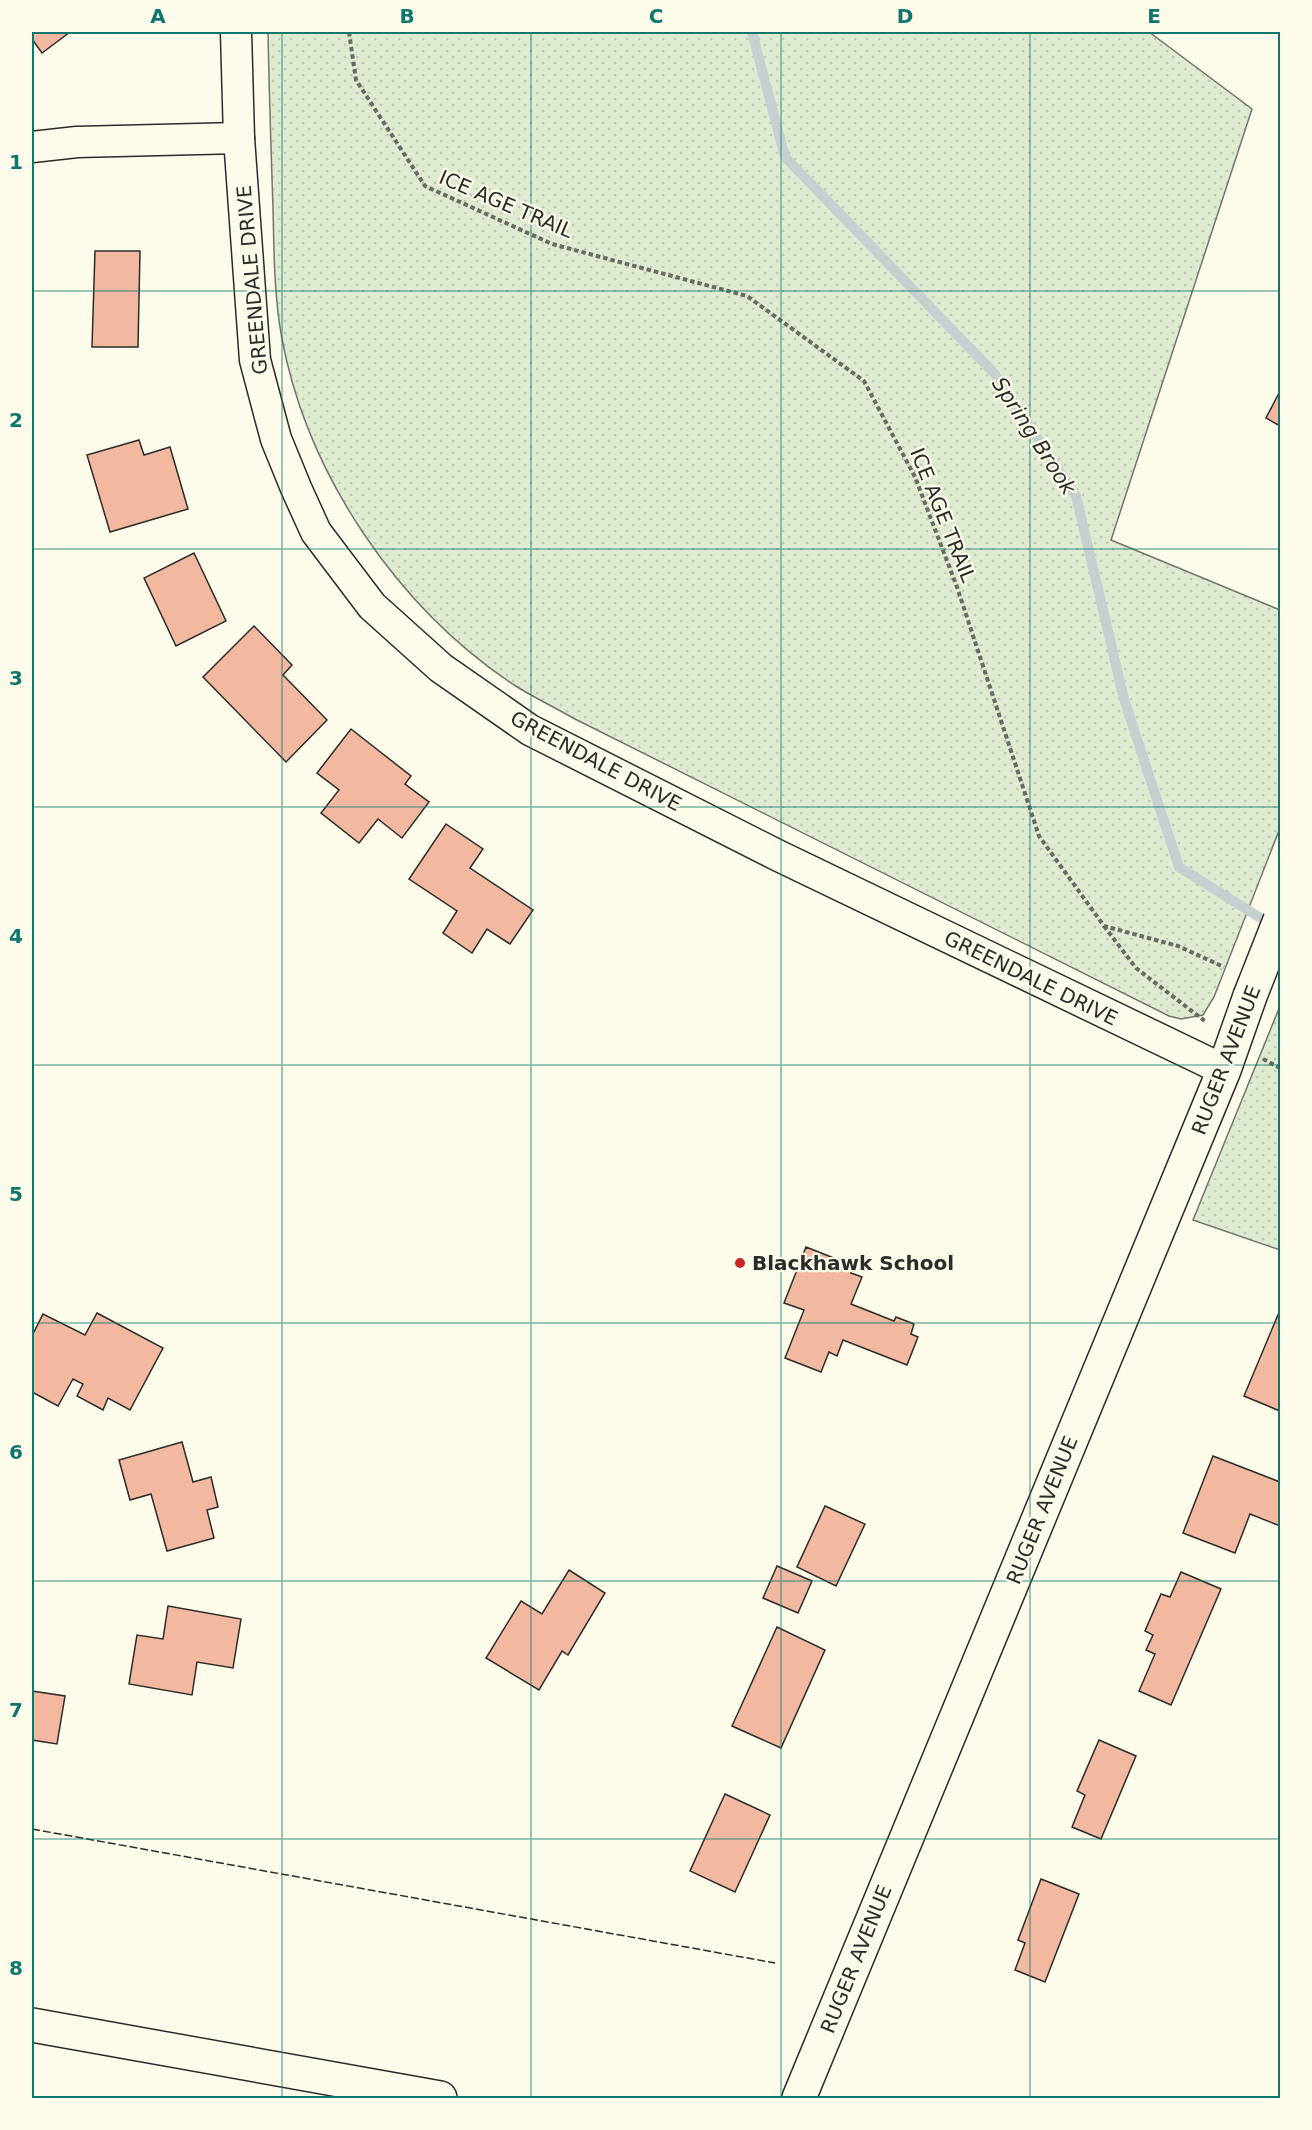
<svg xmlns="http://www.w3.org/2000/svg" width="1312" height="2130" font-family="'DejaVu Sans',sans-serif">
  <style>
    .park { fill: url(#park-dots); stroke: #74746e; stroke-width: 1.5 }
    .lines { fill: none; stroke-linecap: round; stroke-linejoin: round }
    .stream { stroke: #c7d0d0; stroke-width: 10 }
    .building { fill: #f2b8a0; stroke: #2b2b2b; stroke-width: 1.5 }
    .minor-casing { stroke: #2b2b2b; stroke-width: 33 }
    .tertiary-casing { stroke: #2b2b2b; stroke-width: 36 }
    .motorway-casing { stroke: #2b2b2b; stroke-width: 36 }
    .path { stroke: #6a6964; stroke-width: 4; stroke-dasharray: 4.5 3; stroke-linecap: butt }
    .minor { stroke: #fdfbea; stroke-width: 30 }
    .tertiary { stroke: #fdfbea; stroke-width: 33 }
    .motorway { stroke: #fdfbea; stroke-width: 33 }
    .tertiary-bridge-casing { stroke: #2b2b2b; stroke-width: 36; stroke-linecap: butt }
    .tertiary-bridge { stroke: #fdfbea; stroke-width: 33 }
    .fence { stroke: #2b2b2b; stroke-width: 1.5; stroke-dasharray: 8 3; stroke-linecap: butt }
    .grid { fill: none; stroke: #0f766e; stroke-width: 1.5; stroke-opacity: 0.55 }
    .poi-dot { fill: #c62828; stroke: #fdfbea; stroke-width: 2 }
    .labels { text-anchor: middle; stroke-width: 4.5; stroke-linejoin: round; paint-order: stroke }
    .street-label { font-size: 20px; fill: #2b2b2b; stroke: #fdfbea }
    .poi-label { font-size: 20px; font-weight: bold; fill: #2b2b2b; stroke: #fdfbea; text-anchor: start }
    .water-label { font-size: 21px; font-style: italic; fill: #2b2b2b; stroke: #fdfbea }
    .neatline { fill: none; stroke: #0f766e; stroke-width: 2 }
    .grid-label { font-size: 20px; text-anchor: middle; font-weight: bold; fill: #0f766e }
  </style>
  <defs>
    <pattern id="park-dots" width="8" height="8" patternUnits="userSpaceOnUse" patternTransform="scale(1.5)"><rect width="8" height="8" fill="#deebd1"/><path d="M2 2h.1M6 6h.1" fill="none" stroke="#bfcab4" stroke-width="1.8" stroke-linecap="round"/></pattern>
  </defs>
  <rect width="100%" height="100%" fill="#fdfbea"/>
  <!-- park -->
  <g class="park">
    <path d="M268,32H1149L1252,109L1111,540L1280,610V828L1214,997L1203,1015L1181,1019L1169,1016L573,718C554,707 533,697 514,685C398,608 308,476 282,339C274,297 274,251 273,208C271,149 269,90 268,32Z"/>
    <path d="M1280,1006V1250L1193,1220Z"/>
  </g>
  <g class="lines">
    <!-- stream -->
    <path class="stream" d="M752,32L785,157L994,373L1076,496L1124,699L1179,867L1275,927"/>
  </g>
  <!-- building -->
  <g class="building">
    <path d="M32,32H70L42,53L32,39Z"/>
    <path d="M95,251H140L138,347H92Z"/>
    <path d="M1280,391V426L1266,418Z"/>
    <path d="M139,440L144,455L170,447L188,509L110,532L87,455Z"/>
    <path d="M194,553L226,621L176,646L144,578Z"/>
    <path d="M254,626L292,665L283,675L327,720L286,762L203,677Z"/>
    <path d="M351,729L411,776L405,784L429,802L402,838L378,819L359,843L321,813L339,790L317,773Z"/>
    <path d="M446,824L483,849L470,868L533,910L510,944L487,929L472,953L443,933L457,911L409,879Z"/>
    <path d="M806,1247L854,1266L851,1273L862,1277L851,1304L894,1321L896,1317L914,1324L911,1334L918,1337L907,1365L843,1340L837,1356L829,1352L821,1372L785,1358L804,1310L784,1303Z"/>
    <path d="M1280,1310V1411L1244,1396Z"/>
    <path d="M97,1313L163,1348L130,1410L108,1398L103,1410L77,1396L83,1384L73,1379L58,1406L32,1392V1336L43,1314L85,1335Z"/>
    <path d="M182,1442L193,1482L211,1477L218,1507L207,1510L214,1538L167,1551L151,1494L130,1500L119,1460Z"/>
    <path d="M1213,1456L1280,1482V1526L1250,1514L1235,1553L1183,1533Z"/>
    <path d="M825,1506L865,1524L836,1586L797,1567Z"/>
    <path d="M777,1566L812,1581L798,1613L763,1598Z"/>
    <path d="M569,1570L605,1593L568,1655L562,1651L539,1690L486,1658L521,1601L542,1614Z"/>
    <path d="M1181,1572L1221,1589L1171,1705L1139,1691L1155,1654L1146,1650L1153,1635L1145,1631L1161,1594L1170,1597Z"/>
    <path d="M168,1606L241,1619L233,1668L197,1662L192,1695L129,1684L137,1635L163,1639Z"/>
    <path d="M777,1627L825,1650L781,1748L732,1726Z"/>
    <path d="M32,1691L65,1696L57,1744L32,1740Z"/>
    <path d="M1099,1740L1136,1756L1101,1839L1072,1827L1085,1795L1077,1791Z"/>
    <path d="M725,1794L770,1815L735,1892L690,1871Z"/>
    <path d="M1041,1879L1079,1894L1045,1982L1015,1970L1025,1943L1018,1940Z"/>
  </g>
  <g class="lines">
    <defs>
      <g id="minor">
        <path d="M236,32L239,138L255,360L276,439L296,488L316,532L372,606L441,668L530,730L779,856L1224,1070"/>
        <path d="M32,147L77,142L239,138"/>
      </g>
      <path id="tertiary" d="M799,2098L1224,1070L1250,996"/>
      <path id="motorway" d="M32,2025L440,2098"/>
    </defs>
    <!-- minor casing -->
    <use href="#minor" class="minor-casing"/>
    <!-- tertiary casing -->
    <use href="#tertiary" class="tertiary-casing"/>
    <!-- motorway casing -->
    <use href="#motorway" class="motorway-casing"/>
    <!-- path -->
    <g class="path">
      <path d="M349,32L356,80L425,186L552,244L747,296L864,381L915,477L957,587L1039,836L1104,926L1178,946L1224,967"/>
      <path d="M1104,926L1136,968L1206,1022"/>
      <path d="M1263,1059L1280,1068"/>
    </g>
    <!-- minor -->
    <use href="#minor" class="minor"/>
    <!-- tertiary -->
    <use href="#tertiary" class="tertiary"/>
    <!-- motorway -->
    <use href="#motorway" class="motorway"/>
    <defs>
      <path id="tertiary-bridge" d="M1250,996L1280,920"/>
    </defs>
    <!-- tertiary-bridge casing -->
    <use href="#tertiary-bridge" class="tertiary-bridge-casing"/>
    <!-- tertiary-bridge -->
    <use href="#tertiary-bridge" class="tertiary-bridge"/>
    <!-- fence -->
    <path class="fence" d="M32,1829L775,1963"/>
  </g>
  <!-- grid -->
  <path class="grid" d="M282,32V2098M531,32V2098M781,32V2098M1030,32V2098M32,291H1280M32,549H1280M32,807H1280M32,1065H1280M32,1323H1280M32,1581H1280M32,1839H1280"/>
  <!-- markers -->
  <circle class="poi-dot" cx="740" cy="1263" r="6"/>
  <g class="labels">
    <!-- street labels -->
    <g class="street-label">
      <text transform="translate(506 204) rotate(23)" y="7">ICE AGE TRAIL</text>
      <text transform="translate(252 280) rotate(-95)" y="7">GREENDALE DRIVE</text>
      <text transform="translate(943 515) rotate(68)" y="7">ICE AGE TRAIL</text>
      <text transform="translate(596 761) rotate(28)" y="7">GREENDALE DRIVE</text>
      <text transform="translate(1031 978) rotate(26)" y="7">GREENDALE DRIVE</text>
      <text transform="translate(1226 1060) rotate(-69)" y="7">RUGER AVENUE</text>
      <text transform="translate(1042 1510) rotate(-68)" y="7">RUGER AVENUE</text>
      <text transform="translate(856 1959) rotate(-68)" y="7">RUGER AVENUE</text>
    </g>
    <!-- poi labels -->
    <g class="poi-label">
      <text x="752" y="1270">Blackhawk School</text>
    </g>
    <!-- water labels -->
    <g class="water-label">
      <text transform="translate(1034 436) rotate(57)" y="7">Spring Brook</text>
    </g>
  </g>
  <!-- border -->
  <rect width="1312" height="2130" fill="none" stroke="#fdfbea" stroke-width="66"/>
  <rect x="33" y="33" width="1246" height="2064" class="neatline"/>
  <g class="grid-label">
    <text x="158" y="23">A</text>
    <text x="407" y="23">B</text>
    <text x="656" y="23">C</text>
    <text x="905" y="23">D</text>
    <text x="1154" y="23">E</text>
    <text x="16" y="169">1</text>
    <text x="16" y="427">2</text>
    <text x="16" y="685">3</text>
    <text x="16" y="943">4</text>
    <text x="16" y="1201">5</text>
    <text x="16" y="1459">6</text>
    <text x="16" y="1717">7</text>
    <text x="16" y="1975">8</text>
  </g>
</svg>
